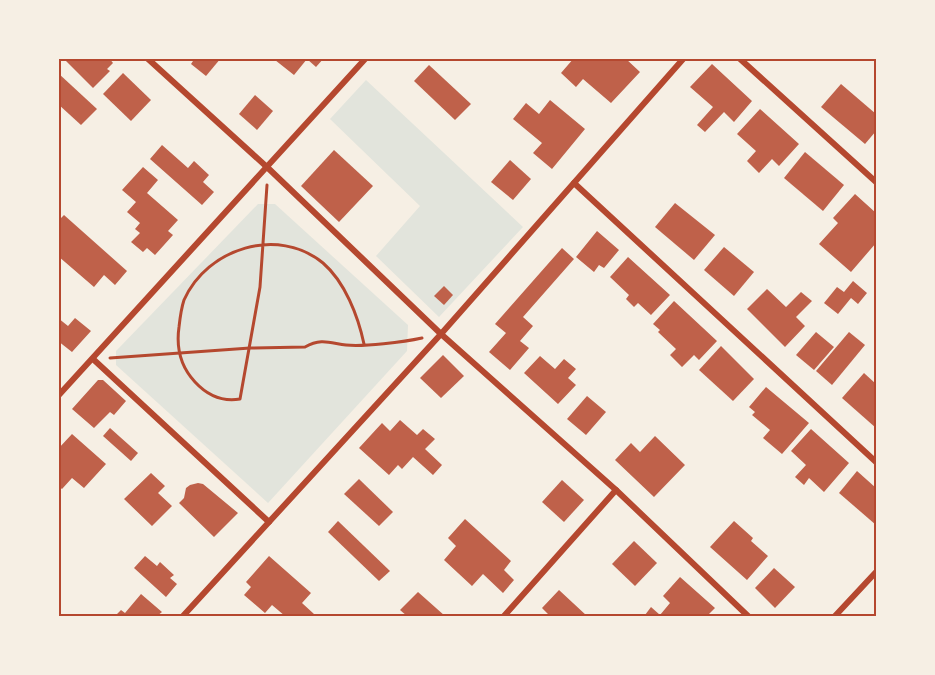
<svg xmlns="http://www.w3.org/2000/svg" width="935" height="675" font-family="'Archivo Narrow',sans-serif">
  <style>
    .green { fill: #e2e4dc }
    .building { fill: #bf614a }
    .lines { fill: none; stroke-linecap: round; stroke-linejoin: round }
    .path { stroke: #b5482f; stroke-width: 3 }
    .minor { stroke: #b5482f; stroke-width: 6 }
    .neatline { fill: none; stroke: #b5482f; stroke-width: 2 }
  </style>
  <rect width="100%" height="100%" fill="#f6efe4"/>
  <!-- green -->
  <g class="green">
    <path d="M366,80L523,227L439,317L376,256L420,206L330,119Z"/>
    <path d="M258,204H275L408,325L407,351L268,503L116,365V351Z"/>
  </g>
  <!-- building -->
  <g class="building">
    <path d="M63,58H109L113,63L107,69L110,71L93,88Z"/>
    <path d="M195,58H221L206,76L191,64Z"/>
    <path d="M276,58H324L316,67L307,59L294,75L275,60Z"/>
    <path d="M574,58H625L640,72L611,103L583,79L576,87L561,73Z"/>
    <path d="M712,64L752,101L734,122L724,112L705,132L697,125L713,107L690,87Z"/>
    <path d="M429,65L471,104L455,120L414,81Z"/>
    <path d="M58,73L97,109L81,125L58,104Z"/>
    <path d="M123,73L151,100L131,121L103,94Z"/>
    <path d="M841,84L876,114V131L865,144L821,107Z"/>
    <path d="M255,95L273,111L257,130L239,114Z"/>
    <path d="M550,100L585,129L552,169L533,153L542,143L513,119L526,103L539,114Z"/>
    <path d="M760,109L799,144L779,166L772,159L759,173L747,161L756,151L737,134Z"/>
    <path d="M162,145L188,168L194,161L209,175L203,182L214,192L202,205L150,159Z"/>
    <path d="M334,150L373,186L339,222L301,186Z"/>
    <path d="M805,152L844,185L823,211L784,178Z"/>
    <path d="M510,160L531,179L513,200L491,182Z"/>
    <path d="M143,167L158,180L147,193L178,220L168,231L173,235L155,255L147,248L143,252L131,242L140,233L135,229L140,223L127,212L136,202L122,190Z"/>
    <path d="M855,194L876,213V243L851,272L819,244L838,223L833,218Z"/>
    <path d="M675,203L715,235L694,260L655,227Z"/>
    <path d="M64,215L127,271L115,285L104,275L94,287L58,256V221Z"/>
    <path d="M597,231L619,250L604,268L599,265L594,272L576,257Z"/>
    <path d="M724,247L754,272L734,296L704,270Z"/>
    <path d="M562,248L574,259L523,317L533,326L520,341L529,348L510,370L489,352L506,333L495,324Z"/>
    <path d="M628,257L670,295L651,315L638,303L634,307L626,299L629,295L610,277Z"/>
    <path d="M853,281L867,293L858,304L851,298L838,314L824,303L837,287L844,292Z"/>
    <path d="M444,286L453,295L444,305L434,296Z"/>
    <path d="M767,289L786,307L801,292L812,301L796,317L805,326L785,347L747,309Z"/>
    <path d="M674,301L717,341L699,360L694,355L682,367L670,355L676,349L658,332L660,330L653,324Z"/>
    <path d="M58,318L68,326L75,318L91,331L72,352L58,341Z"/>
    <path d="M816,332L834,347L814,370L796,355Z"/>
    <path d="M849,332L865,345L832,385L816,371Z"/>
    <path d="M721,346L754,379L733,401L699,370Z"/>
    <path d="M443,355L464,376L441,398L420,378Z"/>
    <path d="M540,356L555,369L564,359L576,369L568,378L576,385L558,404L524,373Z"/>
    <path d="M864,373L876,384V428L842,398Z"/>
    <path d="M98,380H103L126,401L114,415L110,412L94,428L72,409Z"/>
    <path d="M766,387L809,423L782,454L763,438L770,430L752,415L755,412L749,407Z"/>
    <path d="M587,396L606,412L586,435L567,419Z"/>
    <path d="M400,420L417,435L423,429L435,439L425,449L442,465L433,475L413,457L402,469L398,465L389,475L359,448L382,423L390,431Z"/>
    <path d="M110,428L138,453L131,461L103,436Z"/>
    <path d="M811,429L849,463L824,492L809,478L804,485L795,477L806,465L791,451Z"/>
    <path d="M72,434L106,464L84,488L72,478L62,489L58,486V449Z"/>
    <path d="M655,436L685,465L654,497L615,460L631,443L640,452Z"/>
    <path d="M857,471L876,488V525L839,493Z"/>
    <path d="M151,473L165,486L158,493L172,506L152,526L124,499Z"/>
    <path d="M359,479L393,512L379,526L344,494Z"/>
    <path d="M562,480L584,500L564,522L542,502Z"/>
    <path d="M198,483L203,484L238,513L214,537L179,503L184,498L186,488L190,485Z"/>
    <path d="M465,519L511,561L504,570L514,580L503,593L483,574L472,586L444,560L456,546L448,538Z"/>
    <path d="M338,521L390,571L379,581L328,532Z"/>
    <path d="M734,521L753,538L751,541L768,556L747,580L710,547Z"/>
    <path d="M634,541L657,563L635,586L612,564Z"/>
    <path d="M145,556L157,566L160,562L174,575L170,578L177,584L166,597L134,568Z"/>
    <path d="M269,556L311,593L302,603L314,614L312,616H285L272,605L265,613L244,595L251,587L246,582Z"/>
    <path d="M774,568L795,587L775,608L755,588Z"/>
    <path d="M680,577L715,608L707,616H647L645,615L651,607L660,615L670,603L663,596Z"/>
    <path d="M559,590L587,616H546L548,614L542,608Z"/>
    <path d="M418,592L445,616H407L400,610Z"/>
    <path d="M141,594L162,612L157,616H115L121,610L125,613Z"/>
  </g>
  <g class="lines">
    <!-- path -->
    <g class="path">
      <path d="M267,185L260,287L240,399C222,402 207,395 195,382C180,366 176,348 179,327C180,318 181,309 184,300C207,248 278,226 323,263C345,282 358,316 364,344"/>
      <path d="M110,358L250,348L305,347C321,338 330,343 346,345C363,347 404,342 422,338"/>
    </g>
    <!-- minor -->
    <g class="minor">
      <path d="M147,58L268,168L441,334L616,490L748,616"/>
      <path d="M739,58L876,182"/>
      <path d="M574,183L876,462"/>
      <path d="M93,359L269,522"/>
      <path d="M58,396L366,58"/>
      <path d="M183,616L441,334L684,58"/>
      <path d="M504,616L616,490"/>
      <path d="M835,616L876,572"/>
    </g>
  </g>
  <!-- border -->
  <rect width="935" height="675" fill="none" stroke="#f6efe4" stroke-width="120"/>
  <rect x="60" y="60" width="815" height="555" class="neatline"/>
</svg>
